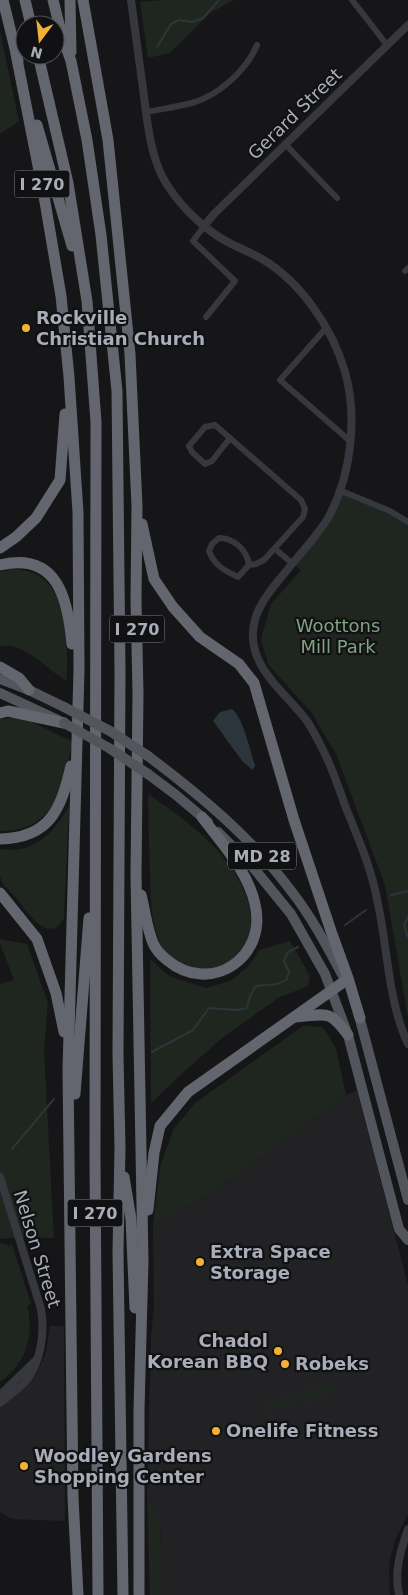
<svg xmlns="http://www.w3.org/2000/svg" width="408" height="1595" font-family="'DejaVu Sans',sans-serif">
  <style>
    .built { fill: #222225 }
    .green { fill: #1e261f }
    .water { fill: #2c353c }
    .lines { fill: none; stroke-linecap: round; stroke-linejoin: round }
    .stream { stroke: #2c353c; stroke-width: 2 }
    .minor { stroke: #37383d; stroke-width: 6 }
    .tertiary { stroke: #37383d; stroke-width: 8 }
    .primary { stroke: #53555c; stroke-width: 10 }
    .motorway { stroke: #63666e; stroke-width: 11 }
    .primary-bridge { stroke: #53555c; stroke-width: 10 }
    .poi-dot { fill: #f2b134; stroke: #111113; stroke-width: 2 }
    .labels { text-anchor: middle; stroke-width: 4.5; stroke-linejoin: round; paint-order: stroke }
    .shield { fill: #111113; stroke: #7b7e86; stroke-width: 1 }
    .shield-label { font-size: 16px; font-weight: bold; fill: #a8adb8 }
    .street-label { font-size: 18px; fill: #a8adb8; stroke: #111113 }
    .poi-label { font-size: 18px; font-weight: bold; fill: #a8adb8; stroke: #111113; text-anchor: start }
    .park-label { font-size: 18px; fill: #7fa381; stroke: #111113 }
  </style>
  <rect width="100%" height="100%" fill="#161618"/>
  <!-- built -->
  <g class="built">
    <path d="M357,1090L408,1285V1514L396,1538L391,1555L389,1568L390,1595H162L160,1517L147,1495L151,1335L154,1309L153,1226L212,1193L346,1095Z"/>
    <path d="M50,1326H64L65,1521L12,1519L0,1512V1407L27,1385L38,1370L46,1352Z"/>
  </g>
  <!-- green -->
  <g class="green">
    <path d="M161,0H234L210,13L170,53L148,58L140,2Z"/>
    <path d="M0,31L19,121L0,134Z"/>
    <path d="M339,490L408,522V1018L385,885L336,754L311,712L268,664L261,639L271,604L301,570L292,563L325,522Z"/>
    <path d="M10,569C70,568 68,637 67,681C45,669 28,643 0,646V572Z"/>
    <path d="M14,718L30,721L73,742C61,787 57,831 0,831V719Z"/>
    <path d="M148,794C177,814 210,837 230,866C242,883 253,906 251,926C247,961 209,979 180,963C170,958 163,951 159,941C150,919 151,895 150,870C149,845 148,820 148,794Z"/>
    <path d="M69,806L64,918C50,947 25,910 16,898C11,892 1,884 0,876C0,868 0,858 0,849C34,854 53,834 69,806Z"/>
    <path d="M0,939L27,944L48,1003L44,1051L54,1238L19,1237L0,1239V984L14,980L0,943Z"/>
    <path d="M290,941L310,976L308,986L278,998L221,1039L174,1081L151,1103L150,959L169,976L206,988L230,981L248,967L259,950Z"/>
    <path d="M303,1026L323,1027L336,1048L346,1095L212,1193L153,1226L160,1167L173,1130L195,1103Z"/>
    <path d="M0,1242L9,1246L12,1244L31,1304L27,1306C35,1336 25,1365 0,1382Z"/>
    <path d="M332,1380L335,1381L338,1394L337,1396L334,1392L314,1397V1403L306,1405L304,1400L269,1409L270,1414L265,1412V1398L267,1396L271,1401L302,1393L301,1388L311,1386L313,1390L333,1385Z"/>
    <path d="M147,1495L160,1517L162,1595H150Z"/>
  </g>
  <!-- water -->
  <path class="water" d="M232,709C243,717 250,751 255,765L253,770L243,762L213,721L220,712Z"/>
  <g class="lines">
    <!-- stream -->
    <g class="stream">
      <path d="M157,47L171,24L179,20L192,22L203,18L219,0"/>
      <path d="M391,895L408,891"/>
      <path d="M408,917L404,925L408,937"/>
      <path d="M345,925L366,910"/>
      <path d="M152,1052L193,1030L209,1008L237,1010L247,1008L250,996L256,986L278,984L287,979L289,972L284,961L288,952L298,947"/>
      <path d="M12,1149L54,1099"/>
    </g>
    <!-- minor -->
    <g class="minor">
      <path d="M352,0L387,45"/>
      <path d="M146,112C161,109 177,107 192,103C219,95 246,71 257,45"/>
      <path d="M285,144L337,198"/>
      <path d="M205,225L193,241L235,281L206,317"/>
      <path d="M405,271L408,268"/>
      <path d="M326,328L280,380L350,441"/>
      <path d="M230,438L212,461L205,464L192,452L189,446L205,427L215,425L301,500L305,509L303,517L264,560L256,564L249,565L238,577C225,571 214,565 209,551L212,544L219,538C234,538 247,550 249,565"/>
      <path d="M339,490L390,511L408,522"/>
      <path d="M275,549L292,563"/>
    </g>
    <!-- tertiary -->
    <g class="tertiary">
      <path d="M131,0C135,30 139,59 143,89C147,118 149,149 162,176C175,201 200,226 224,240C236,247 250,252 262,259C301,282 333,329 345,372C358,417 351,477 328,518C317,536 301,553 287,570C272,589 255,606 253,631C250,669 286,693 307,721C313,730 319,742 324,752C333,770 339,789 346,808C359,840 372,870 378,904C388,950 388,1001 408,1044"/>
      <path d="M205,225L214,214L408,25"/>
      <path d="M0,1177L41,1309C45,1333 41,1364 24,1383C17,1390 8,1396 0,1403"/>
      <path d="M0,1395L35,1361"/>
      <path d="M399,1595C394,1571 400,1552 408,1529"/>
    </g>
    <!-- primary -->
    <g class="primary">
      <path d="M0,679L29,690L64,707"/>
      <path d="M0,693L58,720"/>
      <path d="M148,756C201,796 252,838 292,892C313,919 329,950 345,980"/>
      <path d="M148,774L176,795L208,822"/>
      <path d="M218,832L252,866L291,914L325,974L348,1035L399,1229L408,1240"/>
      <path d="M358,1012L408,1200"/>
    </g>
    <!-- motorway -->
    <g class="motorway">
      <path d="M3,0L18,61"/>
      <path d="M25,0L31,25"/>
      <path d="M53,0L62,36L71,61L87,140L101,235L117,391L120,672L118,1055L120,1148L118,1252L123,1595"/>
      <path d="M70,0L71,52"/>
      <path d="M83,0L108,140L130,354L137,506L136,600L138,693L136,875L143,1261L139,1410V1595"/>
      <path d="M16,54L44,196L61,296L69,377L78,512L79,670L68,1070L73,1498L78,1595"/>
      <path d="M38,55L68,183L87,301L96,422L95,1158L98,1595"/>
      <path d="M37,125L72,246"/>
      <path d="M142,524L154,579L173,607L200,637L239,664L254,683L294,820L331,931L348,978L360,1018"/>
      <path d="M0,548L16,537L36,518L60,480L65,414"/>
      <path d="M0,565C58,551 68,600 72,644"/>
      <path d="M0,667L19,678L29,690"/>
      <path d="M0,713L8,711L64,723"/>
      <path d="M0,839C50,838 61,809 71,766"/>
      <path d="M0,893L37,939L56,993L64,1032"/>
      <path d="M141,895C145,910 147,929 153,943C156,950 162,956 167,960C210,996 268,958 255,904C248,871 222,844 202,817"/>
      <path d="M296,1017C326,1015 328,1008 348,1035"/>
      <path d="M75,1094L89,918"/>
      <path d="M124,1177L131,1219L135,1308"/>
      <path d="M148,1210L154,1153L160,1126L188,1092L345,981"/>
    </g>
    <!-- primary-bridge -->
    <g class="primary-bridge">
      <path d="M64,707L110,731L148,756"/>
      <path d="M64,723L109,748L148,774"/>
    </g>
  </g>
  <!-- markers -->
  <g class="poi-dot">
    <circle cx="26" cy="328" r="5"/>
    <circle cx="200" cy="1262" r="5"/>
    <circle cx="278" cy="1351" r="5"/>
    <circle cx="285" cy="1364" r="5"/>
    <circle cx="216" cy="1431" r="5"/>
    <circle cx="24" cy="1466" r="5"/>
  </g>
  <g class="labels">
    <!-- shield labels -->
    <g class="shield">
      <rect x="14.5" y="170.5" width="55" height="27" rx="4"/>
      <rect x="109.5" y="615.5" width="55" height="27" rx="4"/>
      <rect x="228" y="842.5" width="68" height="27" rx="4"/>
      <rect x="67.5" y="1199.5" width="55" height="27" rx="4"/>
    </g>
    <g class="shield-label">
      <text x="42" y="190">I 270</text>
      <text x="137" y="635">I 270</text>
      <text x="262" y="862">MD 28</text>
      <text x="95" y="1219">I 270</text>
    </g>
    <!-- street labels -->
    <g class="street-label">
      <text transform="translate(295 114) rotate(-44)" y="6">Gerard Street</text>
      <text transform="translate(37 1249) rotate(73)" y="6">Nelson Street</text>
    </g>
    <!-- poi labels -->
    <g class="poi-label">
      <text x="36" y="324">Rockville<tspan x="36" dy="21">Christian Church</tspan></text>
      <text x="210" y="1258">Extra Space<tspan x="210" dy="21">Storage</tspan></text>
      <text x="268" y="1347" text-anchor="end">Chadol<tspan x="268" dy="21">Korean BBQ</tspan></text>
      <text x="295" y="1370">Robeks</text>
      <text x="226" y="1437">Onelife Fitness</text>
      <text x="34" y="1462">Woodley Gardens<tspan x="34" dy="21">Shopping Center</tspan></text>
    </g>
    <!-- park labels -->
    <g class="park-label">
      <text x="338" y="632">Woottons<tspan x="338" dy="21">Mill Park</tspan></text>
    </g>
  </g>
  <!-- north arrow -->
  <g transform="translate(40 40) rotate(195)"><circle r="24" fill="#111113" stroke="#4d4f55"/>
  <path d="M0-4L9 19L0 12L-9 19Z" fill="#f2b134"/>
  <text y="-8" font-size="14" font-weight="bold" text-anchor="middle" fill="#a8adb8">N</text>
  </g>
</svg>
